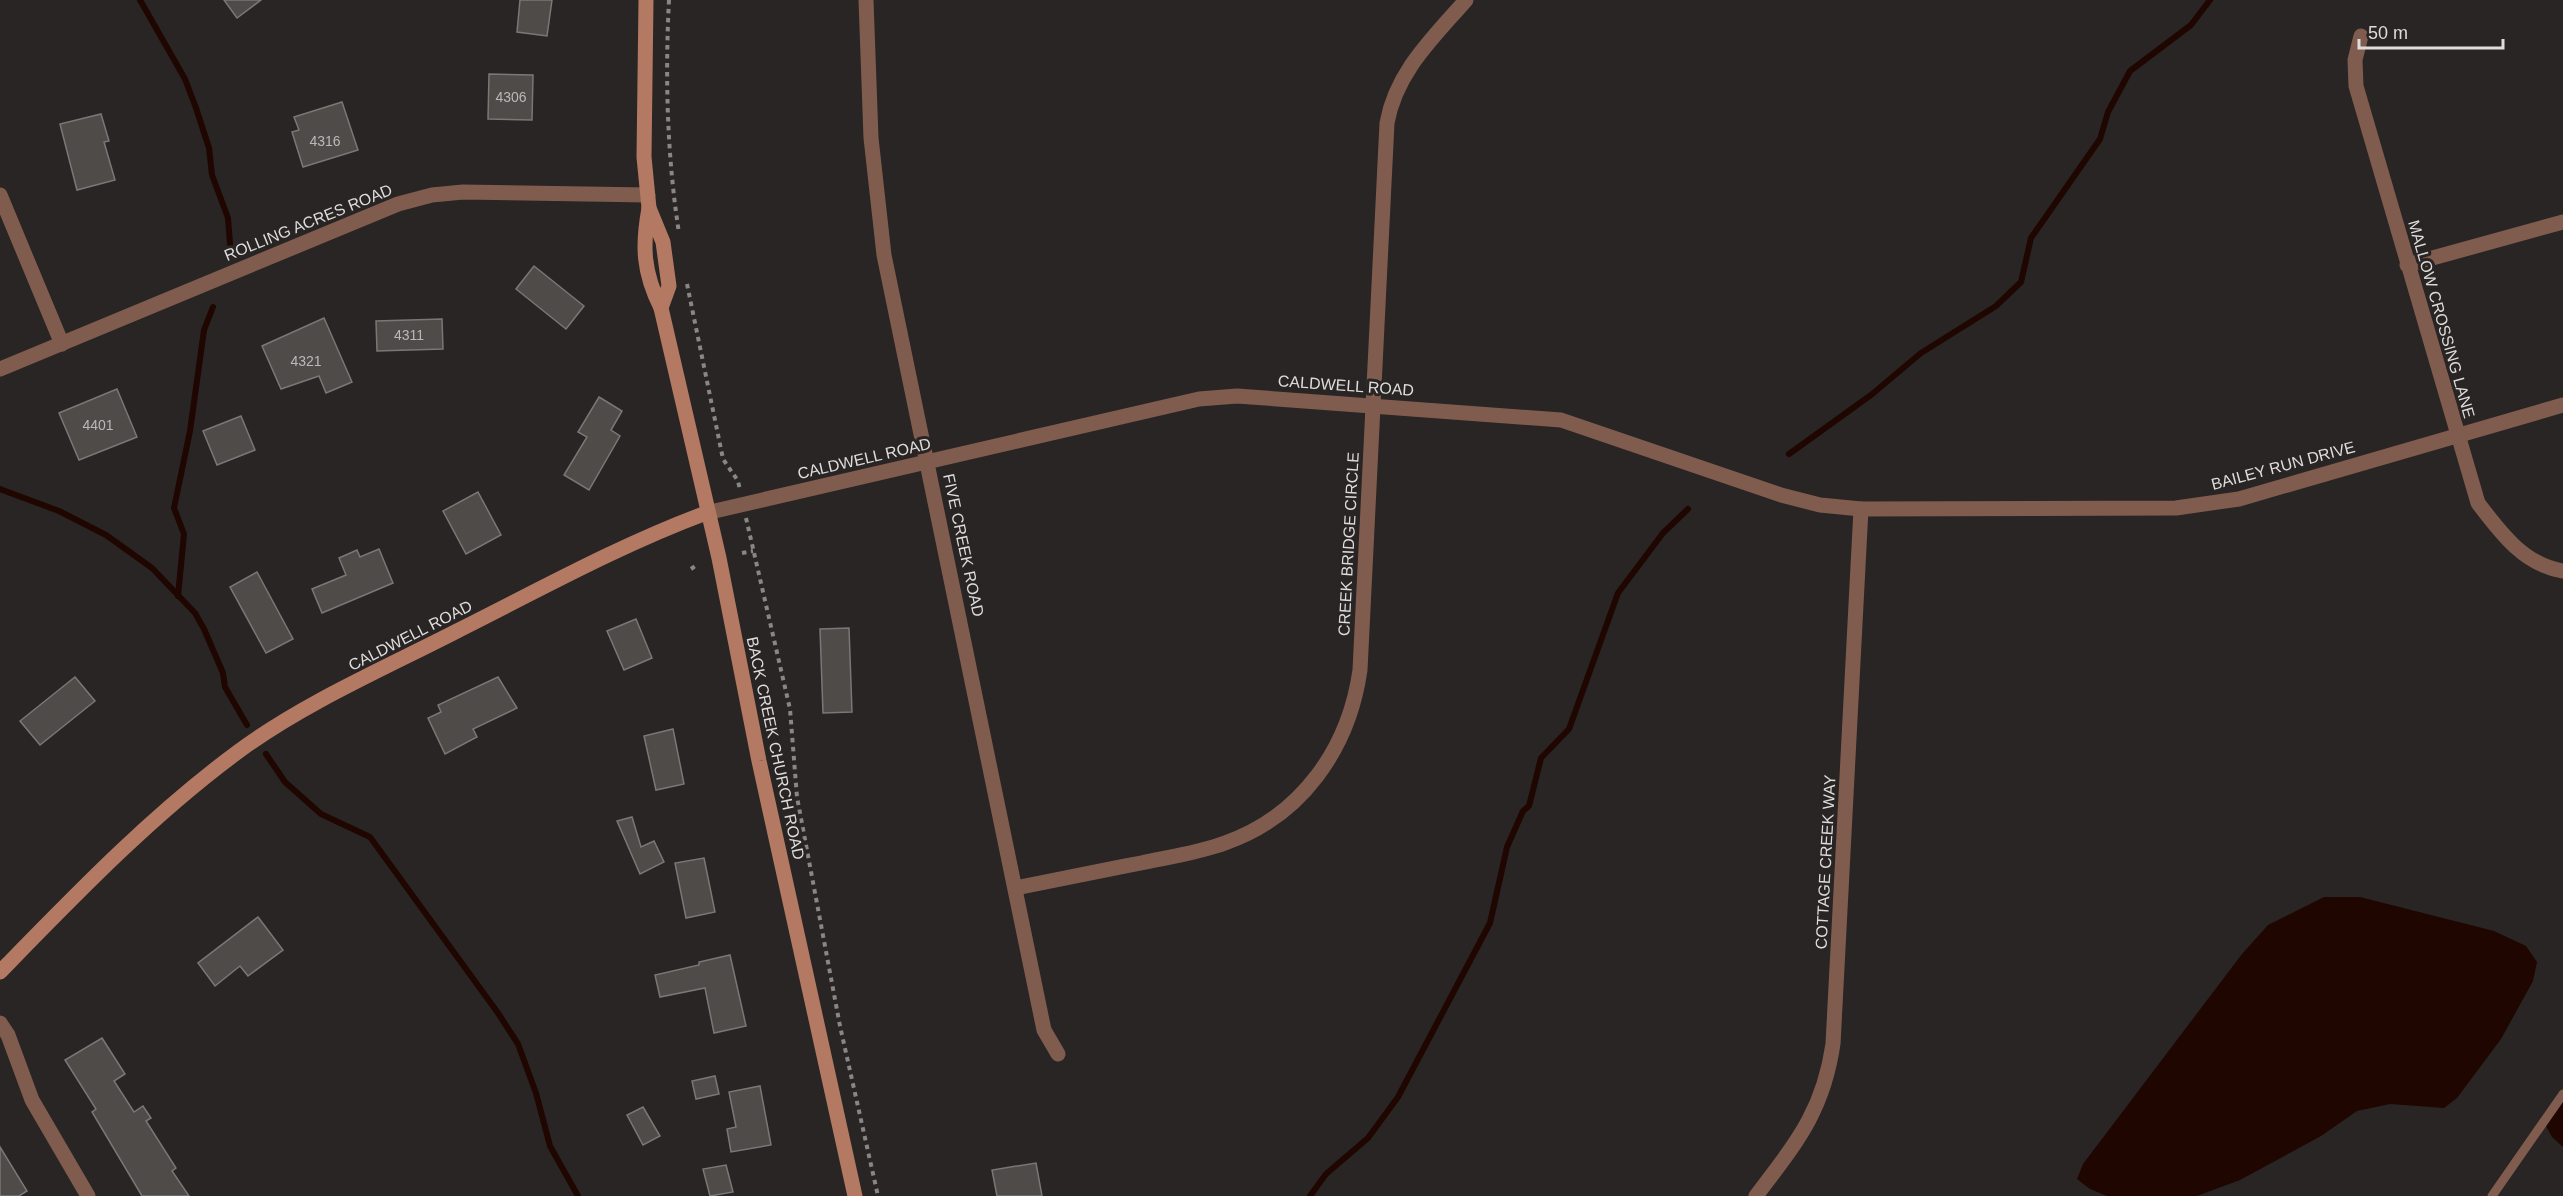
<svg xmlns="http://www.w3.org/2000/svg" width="2563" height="1196" font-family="Arial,sans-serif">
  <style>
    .water { fill: #1f0601 }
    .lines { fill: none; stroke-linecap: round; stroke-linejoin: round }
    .stream { stroke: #1f0601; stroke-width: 6 }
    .building { fill: #4e4b49; stroke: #7b7776; stroke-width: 1.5 }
    .path { stroke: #898786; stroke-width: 4; stroke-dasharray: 4.5 4.5; stroke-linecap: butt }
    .lane { stroke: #805c4e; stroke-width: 9 }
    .street { stroke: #805c4e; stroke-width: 15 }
    .secondary { stroke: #b37963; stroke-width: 15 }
    .labels { text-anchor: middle; stroke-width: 6; stroke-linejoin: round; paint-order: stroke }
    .number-label { font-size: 14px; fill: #bbb8b7 }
    .street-label { font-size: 16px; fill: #dfdddc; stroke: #282524 }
  </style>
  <rect width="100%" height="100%" fill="#282524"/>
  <!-- water -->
  <g class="water">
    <path d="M2324,897H2360L2494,931L2526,946L2537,962L2533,981L2501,1039L2457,1098L2444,1108L2390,1104L2357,1111L2321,1136L2240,1180L2197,1196H2107L2090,1189L2077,1179L2083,1164L2242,954L2268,925Z"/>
    <path d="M2563,1098V1147L2552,1137L2546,1126Z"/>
  </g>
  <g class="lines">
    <!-- stream -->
    <g class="stream">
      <path d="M140,0L185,79L196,108L209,148L212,175L228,218L230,244"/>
      <path d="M1789,454L1871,395L1921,353L1996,306L2021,282L2031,238L2100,139L2108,112L2130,71L2191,25L2210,0"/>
      <path d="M0,489L59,511L106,535L152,568L195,613L204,629L223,673L225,687L247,725"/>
      <path d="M178,596L184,534L174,508L190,431L204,330L213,307"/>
      <path d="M266,754L285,782L321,814L370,837L498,1013L518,1044L536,1093L550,1146L578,1196"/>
      <path d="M1310,1196L1326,1174L1368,1138L1398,1097L1490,923L1507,847L1523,811L1529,806L1541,758L1569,729L1618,593L1663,533L1688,509"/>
    </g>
  </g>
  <!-- building -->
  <g class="building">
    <path d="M224,0H261L237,18Z"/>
    <path d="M520,0H552L547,36L517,32Z"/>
    <path d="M489,74L533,75L532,120L488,119Z"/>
    <path d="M342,102L358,150L303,167L292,132L299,130L294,117Z"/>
    <path d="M101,114L109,141L104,142L115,180L77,190L60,124Z"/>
    <path d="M534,266L584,306L566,329L516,289Z"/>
    <path d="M324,318L352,382L326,393L319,376L281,389L262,346Z"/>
    <path d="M442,319L443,349L377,351L376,321Z"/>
    <path d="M117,389L137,437L79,460L59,413Z"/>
    <path d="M599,397L622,411L611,430L620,436L589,490L564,475L587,437L578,432Z"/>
    <path d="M241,416L255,450L217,465L203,431Z"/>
    <path d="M478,492L501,535L466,554L443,511Z"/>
    <path d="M379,549L393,583L322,613L312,589L346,575L339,558L357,550L360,557Z"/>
    <path d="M257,572L293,639L266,653L230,587Z"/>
    <path d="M636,619L652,658L624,670L607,631Z"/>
    <path d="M849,628L852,712L823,713L820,629Z"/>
    <path d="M75,677L95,701L40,745L20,721Z"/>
    <path d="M498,677L517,708L473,729L477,737L445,754L428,718L441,712L438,705Z"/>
    <path d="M673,729L684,784L656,790L644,736Z"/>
    <path d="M632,817L641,847L654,841L664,862L640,874L617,821Z"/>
    <path d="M704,858L715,912L686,918L675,863Z"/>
    <path d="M258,917L283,950L248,976L240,966L215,986L198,963Z"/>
    <path d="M730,955L746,1026L714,1033L705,988L660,997L655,975L699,965V962Z"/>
    <path d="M102,1038L125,1074L114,1081L134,1112L143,1106L151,1118L146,1121L176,1168L172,1171L189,1196H142L92,1112L96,1109L65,1060Z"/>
    <path d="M715,1076L719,1094L696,1099L692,1081Z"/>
    <path d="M760,1086L771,1145L731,1152L727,1129L736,1127L729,1092Z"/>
    <path d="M643,1107L660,1136L643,1145L627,1115Z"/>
    <path d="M0,1147L27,1191L19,1196H0Z"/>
    <path d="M1036,1163L1042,1196H997L992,1170Z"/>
    <path d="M726,1165L733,1192L710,1196L703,1169Z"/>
  </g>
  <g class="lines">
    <!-- path -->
    <g class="path">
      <path d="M669,0C665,77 667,156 679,233"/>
      <path d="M687,284L723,459L738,481L740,490"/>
      <path d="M746,518L790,709L797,797L840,1026L878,1196"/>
      <path d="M742,553L753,551"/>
      <path d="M691,569L698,564"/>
    </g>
    <!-- lane -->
    <path class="lane" d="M2492,1196L2563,1094"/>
    <!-- street -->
    <g class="street">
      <path d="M866,0L871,138L884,255L1044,1030L1058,1054"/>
      <path d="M2361,36L2355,60L2356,86L2478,503C2500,532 2524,565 2563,571"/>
      <path d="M0,195L62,344"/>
      <path d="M2407,265L2563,222"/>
      <path d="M0,369L398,204L432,195L463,192L648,195"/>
      <path d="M706,513L1199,399L1237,396L1561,420L1781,495L1820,505L1861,509L2176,508L2239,499L2563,405"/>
      <path d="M1016,888C1057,880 1099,871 1141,863C1169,857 1198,853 1225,843C1302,816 1349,748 1360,670L1387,123C1396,72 1433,38 1466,0"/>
      <path d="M0,1023L8,1035L32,1100L88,1196"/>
      <path d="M1756,1196C1796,1143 1823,1112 1833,1044L1861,509"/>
    </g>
    <!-- secondary -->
    <g class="secondary">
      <path d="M646,0L644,157L649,208L663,242L669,286L661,308"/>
      <path d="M649,208C642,246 643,272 661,308L719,558L759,761L855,1196"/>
      <path d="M0,972C76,894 152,815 239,751C304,703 385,668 457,631C539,590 620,545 706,513"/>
    </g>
  </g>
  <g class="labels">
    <!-- number labels -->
    <g class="number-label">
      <text x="511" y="102">4306</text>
      <text x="325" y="146">4316</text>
      <text x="409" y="340">4311</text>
      <text x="306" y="366">4321</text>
      <text x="98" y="430">4401</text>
    </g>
    <!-- street labels -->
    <g class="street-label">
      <text transform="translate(308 222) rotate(-22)" y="6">ROLLING ACRES ROAD</text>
      <text transform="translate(2442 319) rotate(74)" y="6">MALLOW CROSSING LANE</text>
      <text transform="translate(1346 385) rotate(4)" y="6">CALDWELL ROAD</text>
      <text transform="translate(864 458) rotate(-13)" y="6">CALDWELL ROAD</text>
      <text transform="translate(2283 465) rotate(-15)" y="6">BAILEY RUN DRIVE</text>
      <text transform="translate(1348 544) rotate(-87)" y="6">CREEK BRIDGE CIRCLE</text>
      <text transform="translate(964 545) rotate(78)" y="6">FIVE CREEK ROAD</text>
      <text transform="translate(410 635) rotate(-27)" y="6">CALDWELL ROAD</text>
      <text transform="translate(776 748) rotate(78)" y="6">BACK CREEK CHURCH ROAD</text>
      <text transform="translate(1825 862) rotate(-87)" y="6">COTTAGE CREEK WAY</text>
    </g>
  </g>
  <!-- scale -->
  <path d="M2359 39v9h144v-9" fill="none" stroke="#dfdddc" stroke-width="3"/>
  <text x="2368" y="39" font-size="18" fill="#dfdddc" stroke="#282524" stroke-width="4.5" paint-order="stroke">50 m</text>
</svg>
